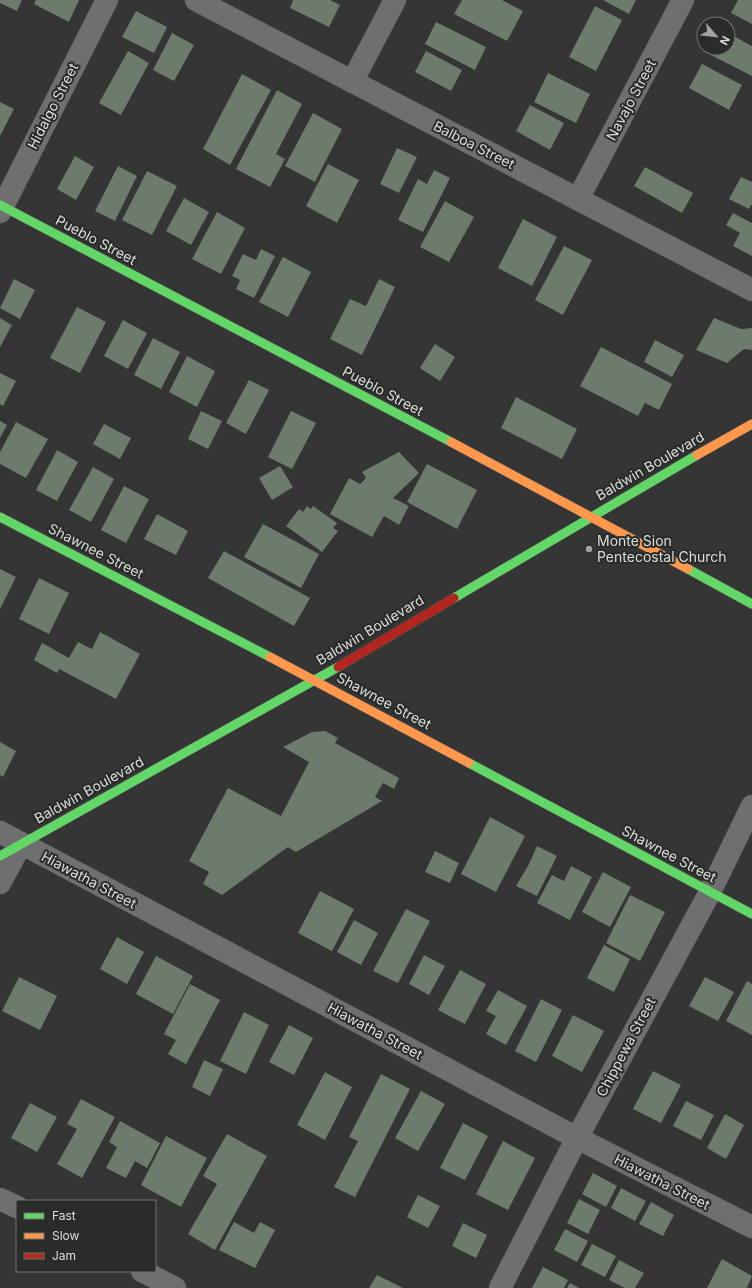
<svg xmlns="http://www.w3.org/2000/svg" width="752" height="1288" font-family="Inter,sans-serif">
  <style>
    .building { fill: #6c7b6c }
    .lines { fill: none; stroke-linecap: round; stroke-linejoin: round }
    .street-casing { stroke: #525352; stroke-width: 23 }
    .fast-casing { stroke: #525352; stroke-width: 10 }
    .slow-casing { stroke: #525352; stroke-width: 10 }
    .jam-casing { stroke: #525352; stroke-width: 10 }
    .street { stroke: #6f6f6f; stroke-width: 22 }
    .fast { stroke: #63d668; stroke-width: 9 }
    .slow { stroke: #ff974d; stroke-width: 9 }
    .jam { stroke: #b3261e; stroke-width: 9 }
    .poi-dot { fill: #a1a3a1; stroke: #292c29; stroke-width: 1.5 }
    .labels { text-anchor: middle; stroke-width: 4; stroke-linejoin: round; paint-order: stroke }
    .street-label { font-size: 14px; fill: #dcdedc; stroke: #292c29 }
    .poi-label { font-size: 14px; fill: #dcdedc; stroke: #292c29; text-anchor: start }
  </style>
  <rect width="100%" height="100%" fill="#343534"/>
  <!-- building -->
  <g class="building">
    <path d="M0,0H22L17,11L0,3Z"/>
    <path d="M36,0H79L69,22L34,4Z"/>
    <path d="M293,0H330L340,5L329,27L290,8Z"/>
    <path d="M462,0H502L523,11L507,41L454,14Z"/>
    <path d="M603,0H636L629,14Z"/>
    <path d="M738,0H752V24L731,13Z"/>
    <path d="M595,6L622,20L596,71L569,57Z"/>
    <path d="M136,11L167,27L154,53L122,37Z"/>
    <path d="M436,22L486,47L475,70L425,44Z"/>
    <path d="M172,33L194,45L174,81L153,70Z"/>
    <path d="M728,33L752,46V76L709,54L712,48H728Z"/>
    <path d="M128,51L149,63L121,115L99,103Z"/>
    <path d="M426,51L462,70L451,91L415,72Z"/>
    <path d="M702,64L742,85L729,110L689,88Z"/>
    <path d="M548,73L590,94L576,123L534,102Z"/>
    <path d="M242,74L271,90L230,165L203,149Z"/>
    <path d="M277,90L302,104L276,154L285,159L270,187L236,169Z"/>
    <path d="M0,102L14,109L0,136Z"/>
    <path d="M530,105L564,123L550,150L516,131Z"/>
    <path d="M313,113L342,129L315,182L285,166Z"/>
    <path d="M397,148L417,157L399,193L380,184Z"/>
    <path d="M75,156L94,167L76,200L57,189Z"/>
    <path d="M328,164L359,180L337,223L306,206Z"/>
    <path d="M118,166L137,176L115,221L95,211Z"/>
    <path d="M645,167L693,193L682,213L634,186Z"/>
    <path d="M434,170L450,178L423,232L398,220L418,179L427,184Z"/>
    <path d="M147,171L177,186L152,235L122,220Z"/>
    <path d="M741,177L752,182V204L749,209L729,199Z"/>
    <path d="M184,198L209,212L191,245L166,231Z"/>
    <path d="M445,201L474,217L449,262L420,247Z"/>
    <path d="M217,212L245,228L221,274L192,259Z"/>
    <path d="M733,213L752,223V256L733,246L740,233L726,225Z"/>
    <path d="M523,219L557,237L532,286L498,268Z"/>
    <path d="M564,246L592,260L563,315L535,300Z"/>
    <path d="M261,249L275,256L254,298L236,289L240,280L232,276L243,254L256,260Z"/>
    <path d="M283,257L311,272L288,317L259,302Z"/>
    <path d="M14,279L35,290L20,319L0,308Z"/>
    <path d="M379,279L395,287L362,355L330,339L350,299L366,306Z"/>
    <path d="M77,307L106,322L80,373L50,358Z"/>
    <path d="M0,318L12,325L0,347Z"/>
    <path d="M714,318L741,329L752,328V350L744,349L727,363L696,350Z"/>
    <path d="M123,320L147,333L128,369L104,356Z"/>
    <path d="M153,338L180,352L161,389L134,375Z"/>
    <path d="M655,340L684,355L672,377L644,362Z"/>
    <path d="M435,344L455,357L440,381L420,368Z"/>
    <path d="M601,347L672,384L659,410L645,403L638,416L580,386Z"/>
    <path d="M187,356L215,371L197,407L169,392Z"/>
    <path d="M0,373L16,381L3,406L0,404Z"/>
    <path d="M249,380L269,390L246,434L226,423Z"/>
    <path d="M516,397L577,429L562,459L501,428Z"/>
    <path d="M201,411L222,421L208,449L188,439Z"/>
    <path d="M291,411L316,423L292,469L268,457Z"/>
    <path d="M0,421L7,425L0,438Z"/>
    <path d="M16,422L48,439L26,478L0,464V452Z"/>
    <path d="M104,424L131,438L120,459L93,444Z"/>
    <path d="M57,450L78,462L57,501L36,490Z"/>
    <path d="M399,452L419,473L393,498L409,506L399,525L384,516L372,537L330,514L349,478L360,484L366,478L362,472Z"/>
    <path d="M427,464L477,490L457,529L407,502Z"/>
    <path d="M280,466L293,487L272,500L259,478Z"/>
    <path d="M93,467L114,479L91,522L69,510Z"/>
    <path d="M124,486L149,499L126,543L101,530Z"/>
    <path d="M307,506L311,509L313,506L337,523L333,528L338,531L322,552L286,526L299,509L303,512Z"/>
    <path d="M157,514L188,531L176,555L144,539Z"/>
    <path d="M263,524L319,554L301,588L244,557Z"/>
    <path d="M224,551L310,598L294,626L208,578Z"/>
    <path d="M0,569L16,577L0,609Z"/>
    <path d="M39,578L69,593L49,634L19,619Z"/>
    <path d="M100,632L140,654L116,699L59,669L57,673L34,660L42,643L69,658L78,642L92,649Z"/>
    <path d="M325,731L338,738L335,743L399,778L394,789L383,783L375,797L382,801L296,852L288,847L222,895L203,884L209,872L189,861L228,788L281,816L309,762L283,747L312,732Z"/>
    <path d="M0,742L16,751L3,777L0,775Z"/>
    <path d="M490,817L525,836L496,892L461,874Z"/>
    <path d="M537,846L557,856L537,896L516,886L528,866Z"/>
    <path d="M435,851L459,863L450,883L425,872Z"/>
    <path d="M571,866L592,877L570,920L537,903L552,875L564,881Z"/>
    <path d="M603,872L631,887L610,927L582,912Z"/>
    <path d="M320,891L354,909L332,951L298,933Z"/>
    <path d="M630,895L665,912L640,961L606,943Z"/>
    <path d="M406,909L430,921L398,983L373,971Z"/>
    <path d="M354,920L378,933L361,965L337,952Z"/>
    <path d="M117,937L144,952L127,984L100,969Z"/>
    <path d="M604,945L630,959L614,992L587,978Z"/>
    <path d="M424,955L445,966L429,995L409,984Z"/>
    <path d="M156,956L193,976L173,1014L136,994Z"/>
    <path d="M460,970L486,984L465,1024L438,1010Z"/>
    <path d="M19,977L57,996L40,1030L2,1011Z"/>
    <path d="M705,977L734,992L718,1021L689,1006Z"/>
    <path d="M747,981L752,984V1035L726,1021Z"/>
    <path d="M190,984L220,1000L186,1064L168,1054L176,1040L164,1034Z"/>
    <path d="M498,990L527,1006L506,1045L486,1034L496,1016L486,1011Z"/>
    <path d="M541,999L562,1010L536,1062L515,1051Z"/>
    <path d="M244,1012L269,1025L246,1074L220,1061Z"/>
    <path d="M573,1015L604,1031L582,1072L552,1056Z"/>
    <path d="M289,1025L313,1038L294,1075L269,1062Z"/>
    <path d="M204,1060L223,1069L210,1096L192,1087Z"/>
    <path d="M653,1071L681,1085L661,1123L633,1109Z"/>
    <path d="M325,1072L352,1087L325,1140L297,1125Z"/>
    <path d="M381,1074L410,1089L355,1197L334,1187L358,1141L349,1137Z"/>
    <path d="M421,1091L445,1104L418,1151L395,1138Z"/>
    <path d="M81,1099L115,1117L82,1178L57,1164L77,1129L67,1124Z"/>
    <path d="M686,1101L714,1115L701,1140L673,1126Z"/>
    <path d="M30,1103L57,1117L37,1152L11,1138Z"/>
    <path d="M725,1114L744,1125L726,1159L707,1148Z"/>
    <path d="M120,1121L160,1143L147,1168L135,1161L126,1178L106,1168L117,1147L109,1142Z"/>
    <path d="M463,1123L488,1136L465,1180L440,1168Z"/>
    <path d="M227,1134L267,1156L215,1250L188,1234L217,1184L203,1176Z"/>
    <path d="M166,1136L207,1158L181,1207L141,1185Z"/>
    <path d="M503,1141L535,1158L508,1210L476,1194Z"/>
    <path d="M593,1173L617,1186L606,1207L582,1194Z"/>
    <path d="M621,1188L646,1201L635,1221L611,1208Z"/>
    <path d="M418,1195L440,1206L428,1228L407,1217Z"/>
    <path d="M579,1199L600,1210L588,1234L567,1223Z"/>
    <path d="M651,1202L674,1215L663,1236L639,1224Z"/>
    <path d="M234,1222L254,1233L260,1222L275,1230L255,1268L219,1250Z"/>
    <path d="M463,1223L487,1235L476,1258L452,1246Z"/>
    <path d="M565,1229L588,1241L577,1262L554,1250Z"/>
    <path d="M592,1244L616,1256L605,1277L581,1265Z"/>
    <path d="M722,1259L752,1276L747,1288H707Z"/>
    <path d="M619,1260L644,1273L635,1288H625L609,1280Z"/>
    <path d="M543,1267L568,1280L564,1288H532Z"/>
    <path d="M377,1275L403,1288H369Z"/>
    <path d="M570,1283L579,1288H567Z"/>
  </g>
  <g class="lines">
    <defs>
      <g id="street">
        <path d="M196,0L752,290"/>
        <path d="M352,82L395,0"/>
        <path d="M578,199L683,0"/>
        <path d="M0,212L107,0"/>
        <path d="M0,832L577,1138L752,1227"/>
        <path d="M0,883L21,844"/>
        <path d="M0,1199L17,1207"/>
        <path d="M142,1271L175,1288"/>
        <path d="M500,1288L577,1138L710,892L752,806"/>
      </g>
      <g id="fast">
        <path d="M0,205L451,442"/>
        <path d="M0,517L270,657"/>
        <path d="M688,569L752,604"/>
        <path d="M454,598L697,455"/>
        <path d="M469,763L752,914"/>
        <path d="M0,856L338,667"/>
      </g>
      <g id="slow">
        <path d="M451,442L688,569"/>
        <path d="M697,455L752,424"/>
        <path d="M270,657L469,763"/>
      </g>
      <path id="jam" d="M338,667L454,598"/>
    </defs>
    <!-- street casing -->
    <use href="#street" class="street-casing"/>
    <!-- fast casing -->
    <use href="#fast" class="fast-casing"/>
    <!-- slow casing -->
    <use href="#slow" class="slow-casing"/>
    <!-- jam casing -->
    <use href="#jam" class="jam-casing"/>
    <!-- street -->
    <use href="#street" class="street"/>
    <!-- fast -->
    <use href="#fast" class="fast"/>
    <!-- slow -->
    <use href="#slow" class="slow"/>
    <!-- jam -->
    <use href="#jam" class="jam"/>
  </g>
  <!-- markers -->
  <circle class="poi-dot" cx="589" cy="549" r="4"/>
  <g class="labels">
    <!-- street labels -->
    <g class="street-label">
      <text transform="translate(631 100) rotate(-62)" y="5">Navajo Street</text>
      <text transform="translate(53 106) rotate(-63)" y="5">Hidalgo Street</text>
      <text transform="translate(474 145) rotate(27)" y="5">Balboa Street</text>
      <text transform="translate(96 240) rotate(28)" y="5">Pueblo Street</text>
      <text transform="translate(383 391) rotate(28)" y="5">Pueblo Street</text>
      <text transform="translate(650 466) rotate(-30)" y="5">Baldwin Boulevard</text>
      <text transform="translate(96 551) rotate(27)" y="5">Shawnee Street</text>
      <text transform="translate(370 630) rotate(-31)" y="5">Baldwin Boulevard</text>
      <text transform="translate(384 701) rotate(28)" y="5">Shawnee Street</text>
      <text transform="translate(89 790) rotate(-29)" y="5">Baldwin Boulevard</text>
      <text transform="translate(669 854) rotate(28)" y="5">Shawnee Street</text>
      <text transform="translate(89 880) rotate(28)" y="5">Hiawatha Street</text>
      <text transform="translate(375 1031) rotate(28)" y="5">Hiawatha Street</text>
      <text transform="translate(626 1047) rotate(-62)" y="5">Chippewa Street</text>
      <text transform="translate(662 1182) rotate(27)" y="5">Hiawatha Street</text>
    </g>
    <!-- poi labels -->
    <g class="poi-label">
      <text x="597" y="546">Monte Sion<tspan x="597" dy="16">Pentecostal Church</tspan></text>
    </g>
  </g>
  <!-- legend -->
  <rect x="16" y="1200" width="140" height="72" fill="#292c29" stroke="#717371"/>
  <rect x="24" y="1213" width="20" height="6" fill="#63d668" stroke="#717371"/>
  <text x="52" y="1220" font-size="12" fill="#dcdedc">Fast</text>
  <rect x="24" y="1233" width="20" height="6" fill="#ff974d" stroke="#717371"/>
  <text x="52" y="1240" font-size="12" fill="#dcdedc">Slow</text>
  <rect x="24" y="1253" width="20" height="6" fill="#b3261e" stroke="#717371"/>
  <text x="52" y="1260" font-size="12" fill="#dcdedc">Jam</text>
  <!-- north arrow -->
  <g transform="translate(716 36) rotate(118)"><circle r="19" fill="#292c29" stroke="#717371"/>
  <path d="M0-3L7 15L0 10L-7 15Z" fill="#a1a3a1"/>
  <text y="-6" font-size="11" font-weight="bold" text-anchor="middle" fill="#dcdedc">N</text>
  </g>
</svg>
